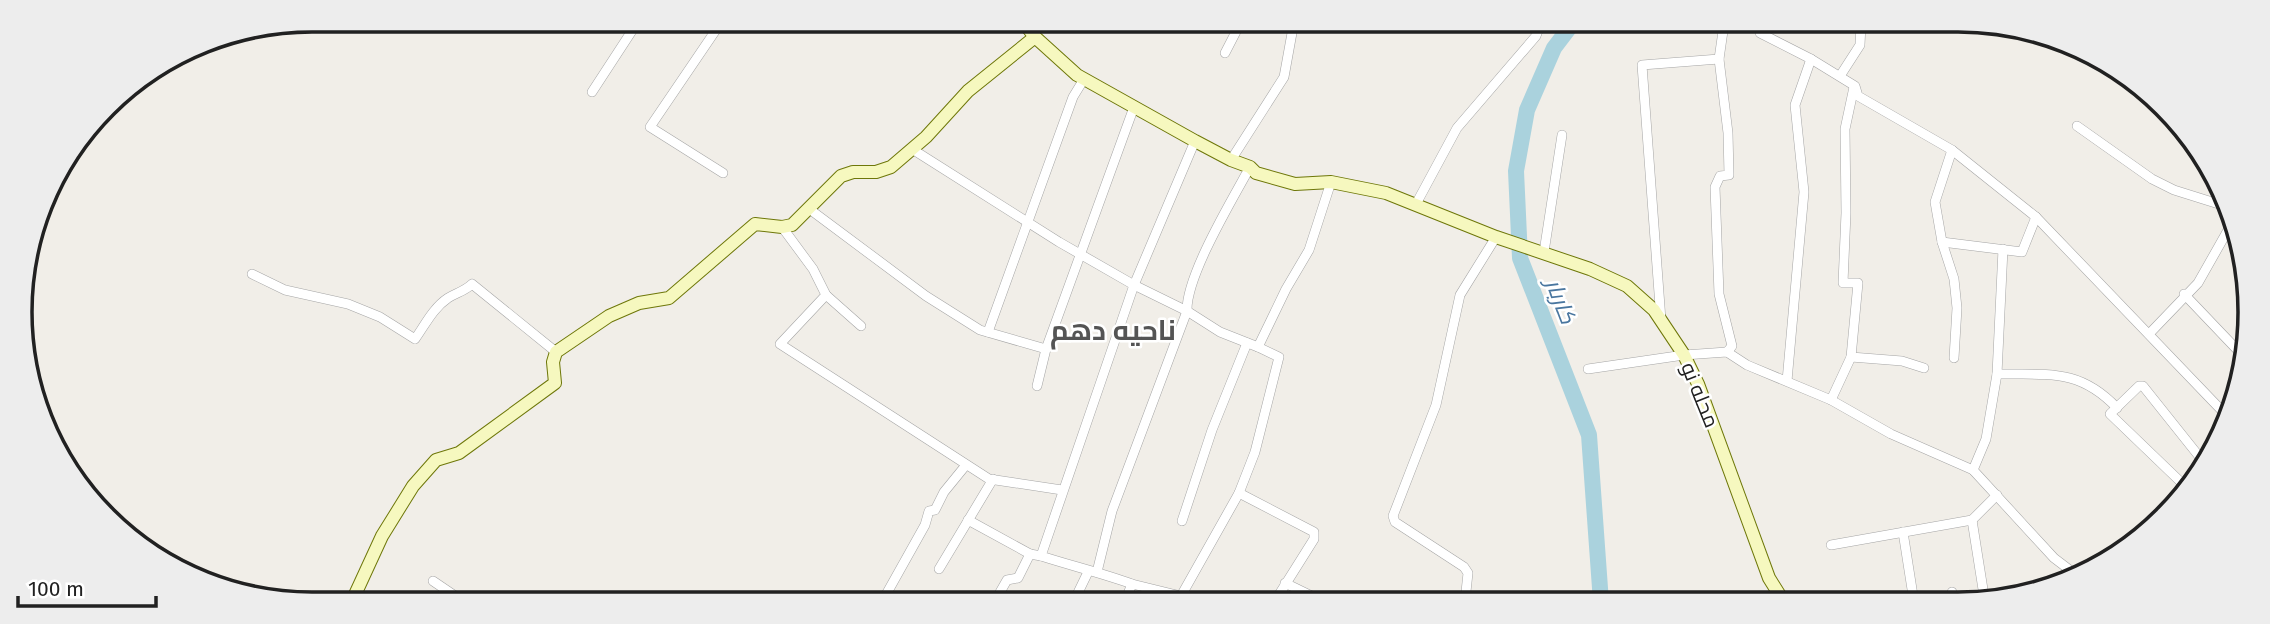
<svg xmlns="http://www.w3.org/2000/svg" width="2270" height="624" font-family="'Fira Sans',Cairo,sans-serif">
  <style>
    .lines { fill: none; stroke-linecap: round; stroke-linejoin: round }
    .river { stroke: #aad2dd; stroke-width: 16 }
    .street-casing { stroke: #a5a5a5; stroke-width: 10 }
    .secondary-casing { stroke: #6e7709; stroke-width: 14 }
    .street { stroke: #fff; stroke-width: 9 }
    .secondary { stroke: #f6f8bf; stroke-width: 12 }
    .labels { text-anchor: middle; stroke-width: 5; stroke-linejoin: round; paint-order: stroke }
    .street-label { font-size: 21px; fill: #212121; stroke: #fff }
    .water-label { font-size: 23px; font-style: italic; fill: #49769f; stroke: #fff }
    .district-label { font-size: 28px; font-weight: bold; fill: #545454; stroke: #fff }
    .rim { fill: none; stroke: #212121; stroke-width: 3.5 }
  </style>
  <rect width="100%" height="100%" fill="#f1eee8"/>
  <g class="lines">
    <!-- river -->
    <path class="river" d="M1573,23L1554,48L1527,110L1516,171L1520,258L1589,435L1601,602"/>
    <defs>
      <g id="street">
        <path d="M722,21L650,127L723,173"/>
        <path d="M1178,24L1179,22"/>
        <path d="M1724,24L1719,59L1728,133L1729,175L1720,176L1715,187L1719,294L1732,346L1727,352"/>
        <path d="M1758,24L1760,33L1811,59L1855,86L1858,96L1952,150L2036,217L2227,416"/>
        <path d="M1225,53L1241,22"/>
        <path d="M1840,76L1860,45L1861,24"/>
        <path d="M592,92L639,20"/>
        <path d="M2077,126L2152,179L2174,190L2225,206"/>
        <path d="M912,149L1059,242L1134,285L1187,311L1220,332L1258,347"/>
        <path d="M1952,150L1935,202L1942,242L1954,279L1957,308L1954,358"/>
        <path d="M1231,160L1284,77L1294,22"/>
        <path d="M1416,204L1457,128L1536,36L1541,23"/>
        <path d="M808,208L926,296L980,330L1046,349"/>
        <path d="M782,227L813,269L826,295L780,344L989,479L1062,490"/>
        <path d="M1942,242L2022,252L2036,217"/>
        <path d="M1544,252L1562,135"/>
        <path d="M252,274L285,290L348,304L380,317L415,339C425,325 433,308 448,298C456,293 465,291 472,284L556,352"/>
        <path d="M2184,294L2245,358"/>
        <path d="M826,295L861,326"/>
        <path d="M1661,320L1642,65L1719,59"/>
        <path d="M988,332L1073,97L1084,79"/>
        <path d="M2149,334L2198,283L2232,223"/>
        <path d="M1851,357L1902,361L1924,368"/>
        <path d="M1588,369L1684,355L1727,352L1747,365L1831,400L1891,434L1973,470L2054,558L2079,577"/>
        <path d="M1997,374C2048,375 2079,368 2117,408"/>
        <path d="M1787,381L1804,192L1795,105L1811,59"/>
        <path d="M1037,386L1046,349L1134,107"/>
        <path d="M1831,400L1851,357L1858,283H1843L1846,213L1845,129L1854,87"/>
        <path d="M1973,470L1986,439L1997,374L2003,249"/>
        <path d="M2187,488L2110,414L2139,386H2143L2206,465"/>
        <path d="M1239,493L1314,532V539L1275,601"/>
        <path d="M968,520L1030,554"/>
        <path d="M1972,520L1985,602"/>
        <path d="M1182,521L1212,430L1247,343"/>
        <path d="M1903,532L1914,602"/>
        <path d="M1831,545L1972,520L1997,495"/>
        <path d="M939,569L993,479"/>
        <path d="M1097,572L1112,511L1187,311C1186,276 1232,200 1250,167"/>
        <path d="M433,581L461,600"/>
        <path d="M1285,583L1318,599"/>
        <path d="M1132,584L1181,596L1239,493L1255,452L1279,357L1258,347L1286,289L1309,250L1331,182"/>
        <path d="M1952,592L1954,602"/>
        <path d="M883,600L925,525L929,511L935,510L944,492L966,465"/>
        <path d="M995,601L1007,580L1018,578L1030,554L1041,556"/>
        <path d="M1074,601L1088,572"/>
        <path d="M1125,601L1132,584C1102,573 1072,566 1041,556L1134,285L1195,141"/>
        <path d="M1465,601L1468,573L1464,567L1395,522L1393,516L1436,405L1460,295L1496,237"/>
      </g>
      <g id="secondary">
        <path d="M1023,22L1035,37L1077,75L1195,141L1231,160L1250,167L1256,173L1295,184L1331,182L1386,193L1496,237L1590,269L1627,286L1654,310L1684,355L1698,384L1769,578L1784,602"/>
        <path d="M353,599L382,536L413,486L436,460L459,453L555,383L553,362L556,352L609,316L639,303L669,298L755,224L782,227L792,225L841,176L853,172H876L891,167L926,137L968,91L1035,37"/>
      </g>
    </defs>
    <!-- street casing -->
    <use href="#street" class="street-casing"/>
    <!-- secondary casing -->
    <use href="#secondary" class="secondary-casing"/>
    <!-- street -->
    <use href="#street" class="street"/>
    <!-- secondary -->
    <use href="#secondary" class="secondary"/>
  </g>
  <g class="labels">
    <!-- street labels -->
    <g class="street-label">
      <text transform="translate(1700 395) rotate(68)" y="7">محله نو</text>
    </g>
    <!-- water labels -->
    <g class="water-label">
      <text transform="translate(1561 301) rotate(69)" y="8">کاربار</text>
    </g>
    <!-- district labels -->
    <g class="district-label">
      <text x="1113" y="340">ناحیه دهم</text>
    </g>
  </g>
  <!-- crop -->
  <path d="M0 0H2270V624H0ZM312 32H1958A280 280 0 0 1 2238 312V312A280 280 0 0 1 1958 592H312A280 280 0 0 1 32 312V312A280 280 0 0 1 312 32Z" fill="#ededed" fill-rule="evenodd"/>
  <path class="rim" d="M312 32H1958A280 280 0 0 1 2238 312V312A280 280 0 0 1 1958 592H312A280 280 0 0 1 32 312V312A280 280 0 0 1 312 32Z"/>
  <!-- scale -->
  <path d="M18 596v10h138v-10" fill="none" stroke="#212121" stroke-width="3.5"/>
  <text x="28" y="596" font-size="21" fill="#212121" stroke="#ffffff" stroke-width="5" paint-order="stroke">100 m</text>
</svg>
